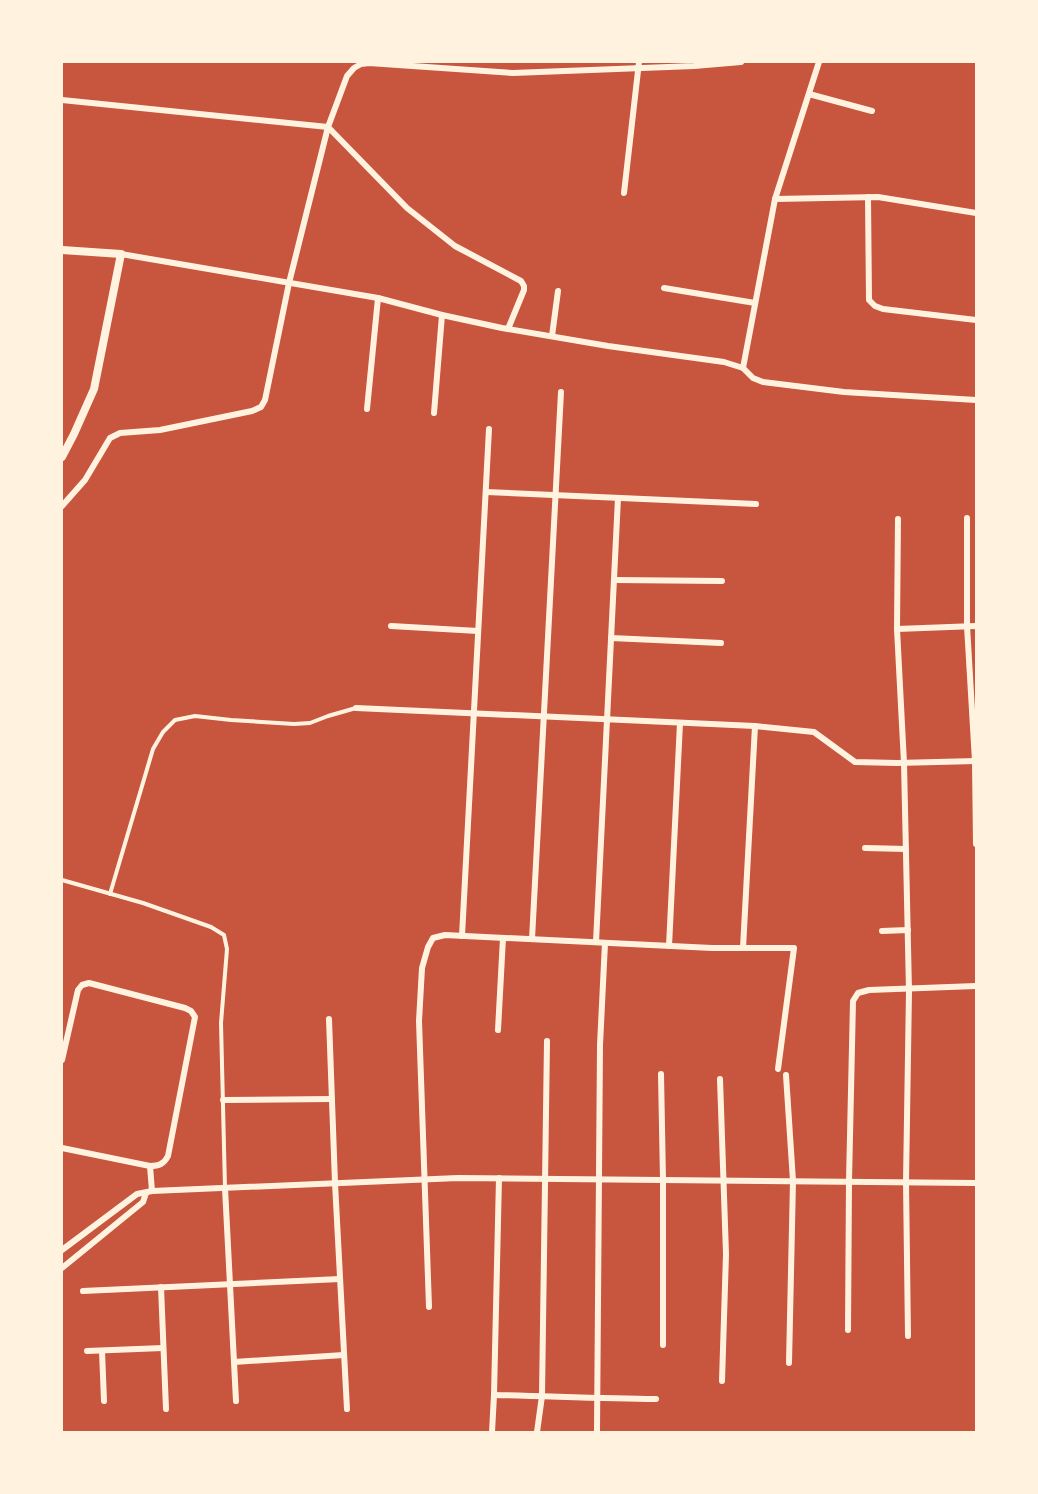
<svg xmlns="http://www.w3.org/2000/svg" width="1038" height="1494" font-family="Helvetica,sans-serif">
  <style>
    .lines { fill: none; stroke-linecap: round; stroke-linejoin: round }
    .service { stroke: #fff3e0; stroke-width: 4 }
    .minor { stroke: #fff3e0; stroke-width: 6 }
    .tertiary { stroke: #fff3e0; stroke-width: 8 }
  </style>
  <rect width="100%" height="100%" fill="#c8553d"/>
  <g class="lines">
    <!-- service -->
    <g class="service">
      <path d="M62,880L143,903L211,927L224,935L227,949L221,1023L225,1188"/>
      <path d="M110,894L153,749L163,732L175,720L195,716L231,720L294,724L310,723L328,716L356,708"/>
    </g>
    <!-- minor -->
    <g class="minor">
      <path d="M809,94L872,111"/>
      <path d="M62,100L328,127L407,208L455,246L521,281L524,286V290L508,329"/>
      <path d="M624,193L639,62"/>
      <path d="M868,197L869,300L875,306L883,309L976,320"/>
      <path d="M775,199L878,197L976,213"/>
      <path d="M121,254L378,298L442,315L502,328L608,346L724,362L743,368L775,199L819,62"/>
      <path d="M664,288L755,303"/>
      <path d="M552,336L558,291"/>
      <path d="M743,368L753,378L763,382L844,392L976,400"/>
      <path d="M367,409L378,298"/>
      <path d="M434,413L442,315"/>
      <path d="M486,492L756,504"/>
      <path d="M62,506L85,480L110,438L120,433L160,430L252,411L261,407L265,400L289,283L328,127L347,76L354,68L361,64L369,63L513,73L694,66L741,62"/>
      <path d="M967,518V626L975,761L976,844"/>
      <path d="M898,519L897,629L904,763L909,991L906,1182L908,1336"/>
      <path d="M614,580L722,581"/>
      <path d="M391,626L478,631"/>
      <path d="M897,629L976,626"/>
      <path d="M611,638L721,643"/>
      <path d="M356,708L755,726L814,732L855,762L897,763L976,761"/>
      <path d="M865,848L906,849"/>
      <path d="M882,931L908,930"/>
      <path d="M462,936L489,429"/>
      <path d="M532,939L561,392"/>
      <path d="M596,942L618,498"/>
      <path d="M669,946L680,723"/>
      <path d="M743,948L755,726"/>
      <path d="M329,1019L335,1183L347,1409"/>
      <path d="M498,1030L503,938"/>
      <path d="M62,1060L78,990L82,985L89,983L185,1008L191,1011L195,1017L168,1156C164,1164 159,1166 150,1166L62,1148"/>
      <path d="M661,1074L663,1180V1345"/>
      <path d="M786,1075L793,1181L789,1363"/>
      <path d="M720,1079L726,1254L722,1381"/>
      <path d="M223,1100L332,1099"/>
      <path d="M150,1166L152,1191"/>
      <path d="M225,1188L236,1401"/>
      <path d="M62,1250L137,1194L152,1191L458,1178L976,1183"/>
      <path d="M62,1268L143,1202L146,1193"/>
      <path d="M161,1287L166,1409"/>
      <path d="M83,1291L340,1279"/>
      <path d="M429,1307L419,1021L422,968L428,947L433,938L445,935L712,948H794L778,1069"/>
      <path d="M848,1330L849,1181L853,1001L858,993L869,990L976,986"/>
      <path d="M87,1351L163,1348"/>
      <path d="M102,1351L104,1401"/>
      <path d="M234,1362L344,1355"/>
      <path d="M494,1395C548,1396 602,1399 656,1399"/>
      <path d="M492,1432L494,1395L499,1178"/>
      <path d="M537,1432L542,1396L547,1041"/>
      <path d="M597,1432L600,1045L605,943"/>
    </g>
    <!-- tertiary -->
    <path class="tertiary" d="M62,250L121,254L94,389L74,434L62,457"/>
  </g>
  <!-- border -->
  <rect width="1038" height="1494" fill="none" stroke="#fff3e0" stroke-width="126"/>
</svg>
